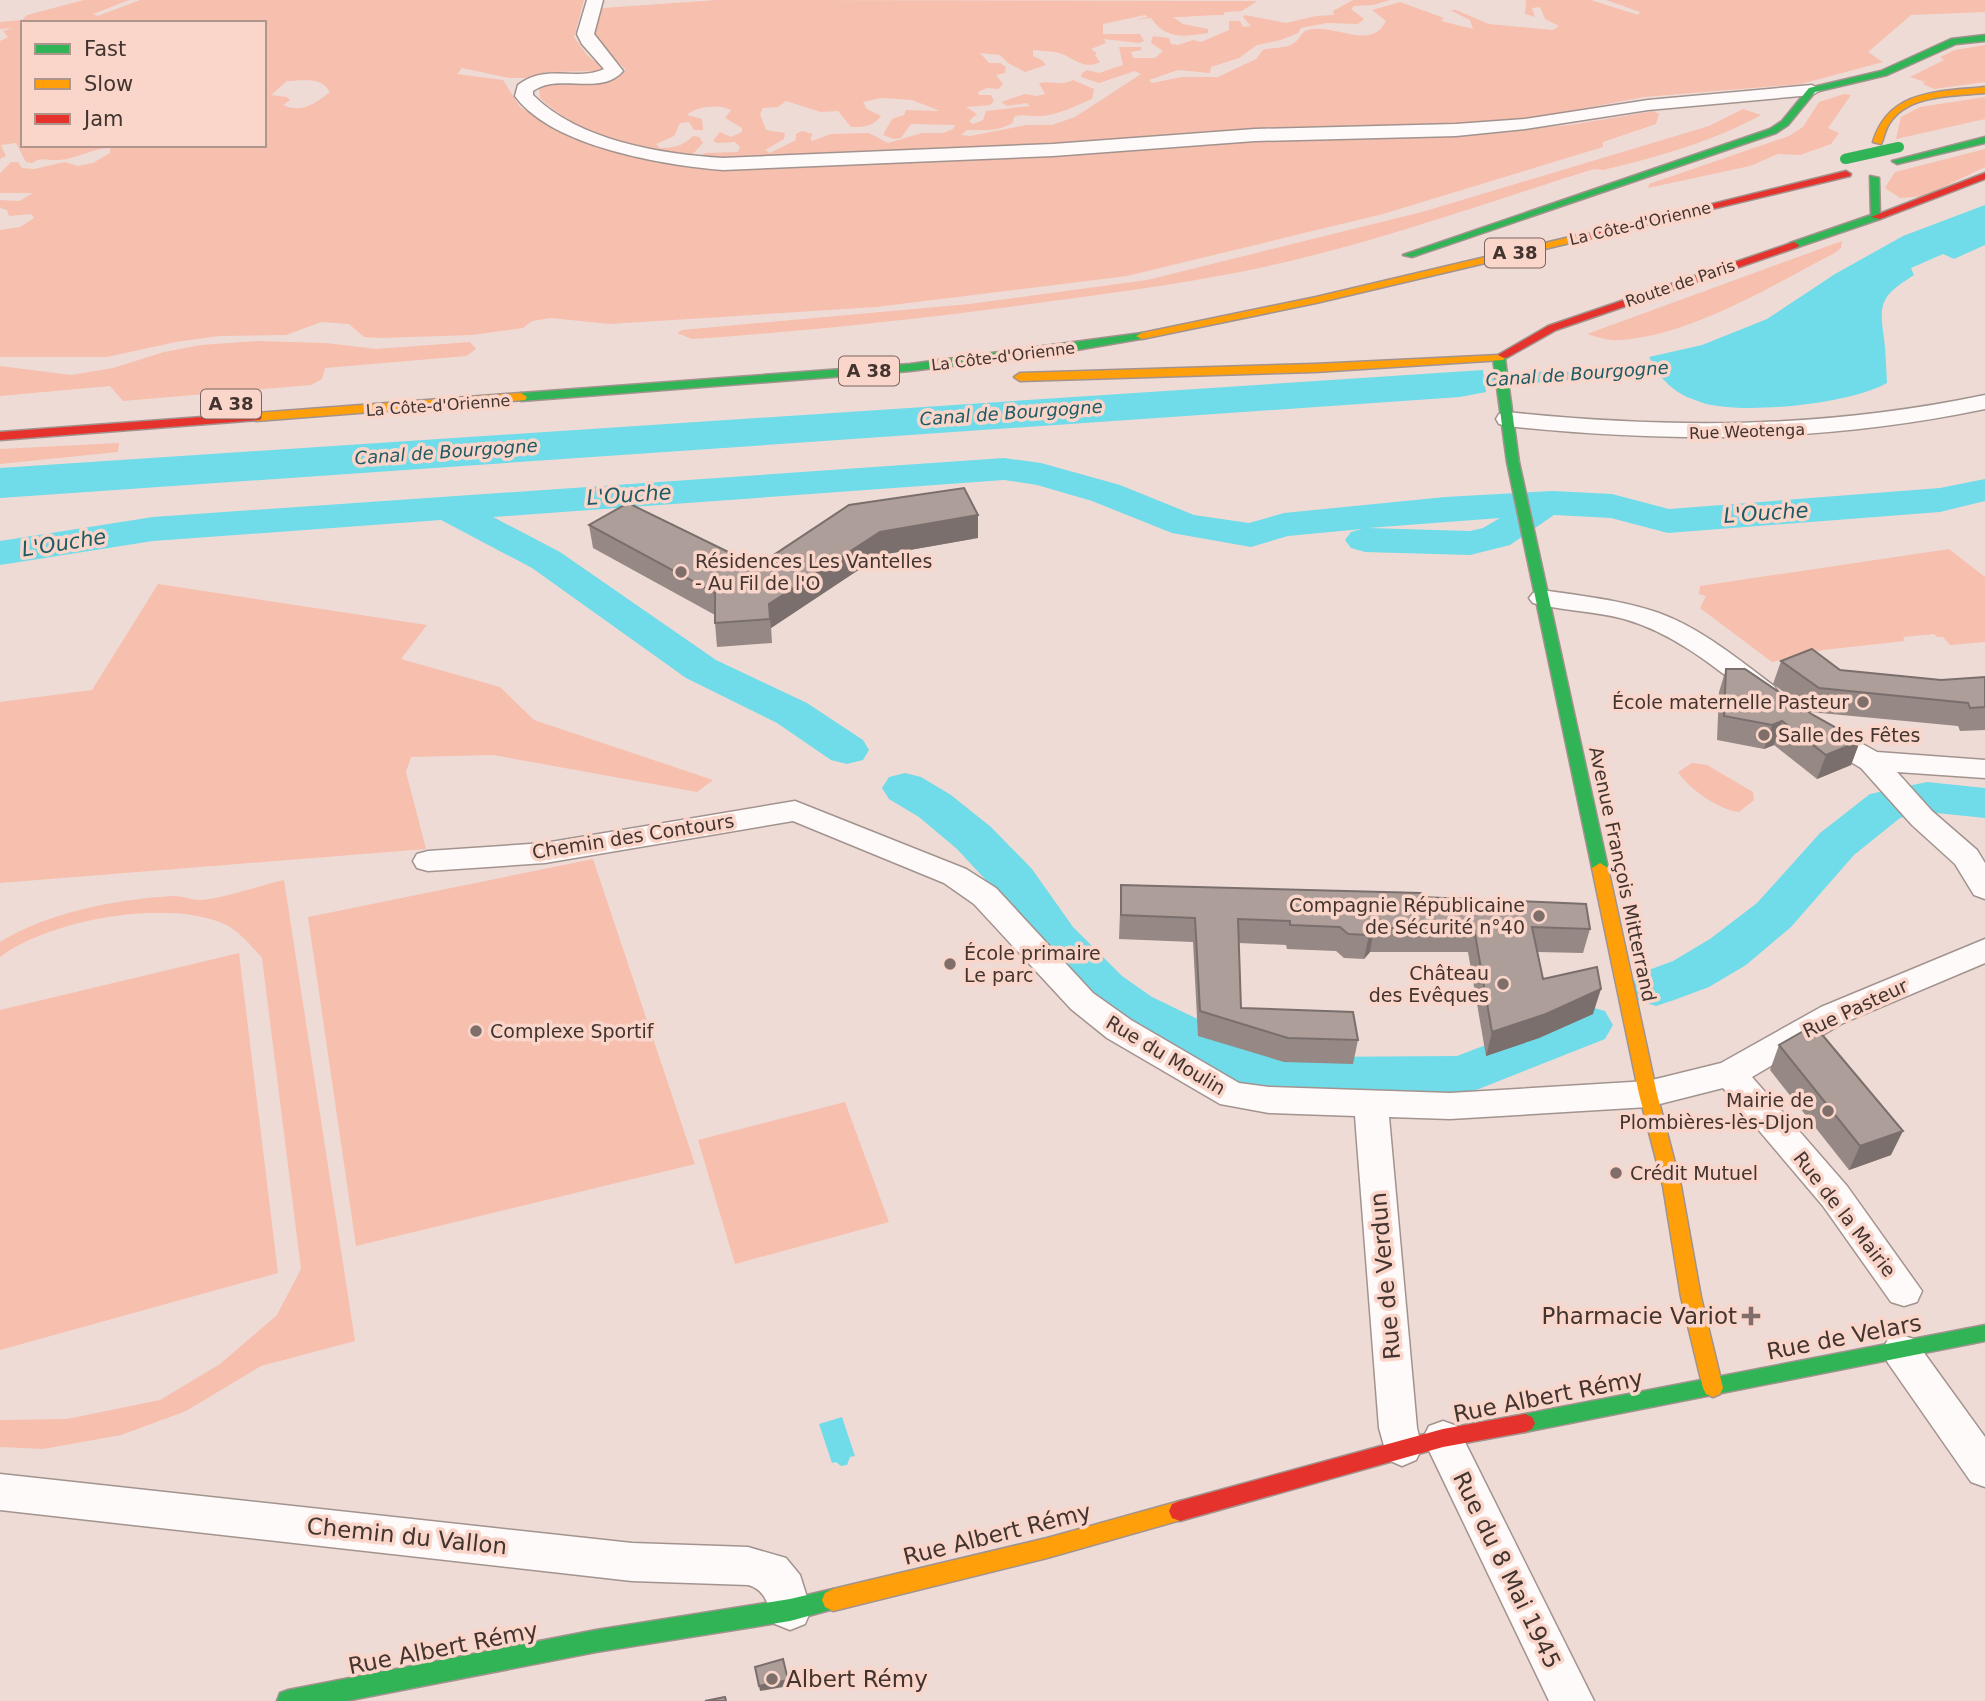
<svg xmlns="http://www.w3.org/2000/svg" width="1985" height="1701" font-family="'DejaVu Sans',sans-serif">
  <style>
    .green { fill: #f6bfae; fill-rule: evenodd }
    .water { fill: #70dbe9 }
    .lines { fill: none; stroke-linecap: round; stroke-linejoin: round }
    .canal { fill: #70dbe9; fill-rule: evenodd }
    .river { fill: #70dbe9; fill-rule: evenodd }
    .street-casing { stroke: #a2938f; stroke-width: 3 }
    .fast-casing { stroke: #a2938f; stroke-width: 3 }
    .slow-casing { stroke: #a2938f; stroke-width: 3 }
    .jam-casing { stroke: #a2938f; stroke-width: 3 }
    .street { fill: #fdfaf9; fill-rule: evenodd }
    .fast { fill: #30b455; fill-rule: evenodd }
    .slow { fill: #ff9f0a; fill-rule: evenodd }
    .jam { fill: #e5322d; fill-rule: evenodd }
    .fast-bridge-casing { stroke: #b3b6b5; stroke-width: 11; stroke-linecap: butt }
    .fast-bridge { stroke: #30b455; stroke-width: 10 }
    .wall { fill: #968884 }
    .shaded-wall { fill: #7a6f6c }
    .building { fill: #ae9e9a; stroke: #7a6f6c; stroke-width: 2 }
    .poi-dot { fill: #7f6e69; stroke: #fad5ca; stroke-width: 2.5 }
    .labels { text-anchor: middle; stroke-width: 7; stroke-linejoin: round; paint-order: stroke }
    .far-street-label { font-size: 16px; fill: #42342f; stroke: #fad5ca }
    .shield { fill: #fad5ca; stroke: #79645e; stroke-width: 2 }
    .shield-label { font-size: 18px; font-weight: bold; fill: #42342f }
    .far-water-label { font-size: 18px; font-style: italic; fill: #1d5c65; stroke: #fad5ca }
    .poi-label { font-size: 19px; fill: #42342f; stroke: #fad5ca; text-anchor: start }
    .street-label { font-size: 19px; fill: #42342f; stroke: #fad5ca }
    .water-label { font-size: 21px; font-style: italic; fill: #1d5c65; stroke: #fad5ca }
    .near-street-label { font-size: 23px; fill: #42342f; stroke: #fad5ca }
    .near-poi-label { font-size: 23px; fill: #42342f; stroke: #fad5ca; text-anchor: end }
  </style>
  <rect width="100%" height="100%" fill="#efdbd5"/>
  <!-- green -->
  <g class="green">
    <path d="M84,0H129L93,14L98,16L140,0H584L574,37L587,55L603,68L601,71L546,72L526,78H509L462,68L457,74L503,80L520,107L569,136L637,157L679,164L1298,137L1474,133L1570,125L1654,111L1659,114L1656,124L1603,142V147L1383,214L1127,276L876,307L609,324L551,318L532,321L523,328L472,335L380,338L364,337L349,324L321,322L286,335L219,336L176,342L107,357H0V230L20,227L34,218L31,214L9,216L7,210L0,208V200L19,201L33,193H0V173L11,162H18L22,168L34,169L65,162L78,166L93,163L110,153V148C89,149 77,159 59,160C48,161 42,156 32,163L26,162L16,143L1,145L6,156L0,159V41L8,37L3,31L12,28L0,29V22L22,20L27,15ZM23,23H264V145H23V41L20,40ZM287,81C303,81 321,76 330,92C316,103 301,114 283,105L290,100L287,97L271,95Z"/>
    <path d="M717,0L1257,1L1242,11L1225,12L1223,15C1205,15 1192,17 1173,17L1183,24L1208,29V33C1185,36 1167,41 1151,18L1134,20L1148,17L1145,15L1103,24V34H1140L1144,41L1139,43L1104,39L1106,43L1091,49L1097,53L1095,55L1100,62C1082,71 1073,56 1056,52C1049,51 1040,51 1033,50V56L1042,60L1046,65L1025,72L1008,63L1000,55L980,53L989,63H1000L1006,67L1005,73L996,75L1003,84L998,89L987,88L978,92L979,95H991L994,101L990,105L966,107L977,114L969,121L973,124L983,120L986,111L1030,106L1027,103L1007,106L1001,102L1025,94L1037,96L1045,94L1039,83C1050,80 1059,87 1073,80L1094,89L1092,99C1078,105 1057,115 1042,116C1031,117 1024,113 1014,117L1013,122C1000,132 983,130 967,130L961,135L970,136L1027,125H1052L1075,117L1141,74L1135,71L1099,83L1081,77L1082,73L1087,70L1099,73L1123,65L1119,47H1141V50L1131,52L1133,58H1155L1163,51L1151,43L1153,36L1169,38L1171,44L1178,45L1193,40L1201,42L1229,30V21H1240L1243,27L1251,26L1243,17L1245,15L1286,23L1316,16L1334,15L1333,11L1353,0H1390L1373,5L1354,6L1351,9L1364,19L1358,24L1327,23L1301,28L1298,33L1281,40L1257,45L1239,58L1211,67L1210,73L1178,70L1149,80L1152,83L1182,77H1218L1256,59L1263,50C1272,47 1287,49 1294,43C1299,40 1301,34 1305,31C1330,20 1371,53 1386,21L1372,10L1400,2L1444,18L1441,21L1473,29L1470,20L1450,10H1456L1489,24L1553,30L1559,26L1545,19L1540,7L1532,8L1535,17L1525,14L1526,0H1591L1638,15L1640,12L1606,0H1985V12L1911,15L1868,52L1883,62L1801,84L1644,97L1518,121L1444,128L723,161L698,157L705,153L738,152L740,147L735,142L717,143L713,141L720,132L731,137L742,132V128L725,118L731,110C718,104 697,106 687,115L702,119L703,130H694L689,122L680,123L674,136L656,144L660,148C674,148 683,146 693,136L699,137L703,143L691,156C637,147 582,138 540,98L539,87L545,84L613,78L626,70C606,47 587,46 597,11L603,8ZM881,98L912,100L940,111L906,110L904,115L892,119L883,135L893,139L901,138L911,124L955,125L953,129L943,133H922L888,143L869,133L831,134L812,141L810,139L813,134L802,131L796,134V140L770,153L765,150L784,139L785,133L766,130L760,114L763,108L778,107L786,101L821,112L838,111L851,127C864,127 872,127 881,116L867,109L863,102Z"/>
    <path d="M1985,45V82L1934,89L1923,84L1925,82L1910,77L1944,60L1940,57L1955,50Z"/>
    <path d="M1844,94L1851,95L1828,128L1839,133L1831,144L1800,155L1778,154L1750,166L1648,188L1649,184L1789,136L1803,127L1819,102Z"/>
    <path d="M1985,97V119L1896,139L1901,117L1920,107Z"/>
    <path d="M1743,109L1761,115C1712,142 1657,157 1603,170L1594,169C1498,199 1403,233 1306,257C1220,279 1133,290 1045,302C928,318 811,331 692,339L677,333L682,330L969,304L1147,280L1422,212L1709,126Z"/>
    <path d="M1985,149V167L1925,196L1900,198L1885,188L1895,172Z"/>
    <path d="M1842,241L1841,248L1833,254C1771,286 1690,336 1619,340C1608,341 1597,337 1587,334Z"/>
    <path d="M257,341L326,343L376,349L470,342L476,349L466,356L325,368L322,379L311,385L123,401L110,386L0,396V366L71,375L113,368L164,352L201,345Z"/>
    <path d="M119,443L118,452L0,464V449Z"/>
    <path d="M1949,549L1985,577V642L1950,645L1943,637H1937L1934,634L1903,637L1905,641L1823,650L1772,662L1700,608L1706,596L1699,594L1700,586Z"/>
    <path d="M158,584L427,625L401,659L500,687L534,720L713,780L697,792L493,755L411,757L406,772L426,849L0,883V702L92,690Z"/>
    <path d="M1692,763L1707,765L1753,792L1754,800L1739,812C1719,810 1689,789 1678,772Z"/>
    <path d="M593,859L695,1164L356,1246L308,917Z"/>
    <path d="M284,880L355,1341L261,1366L186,1411L121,1435L43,1449L0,1447V1420L67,1419L160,1400L220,1364L277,1315L301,1269L262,958C251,946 238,929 222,923C164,899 49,920 0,957V942C49,912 117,899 174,896C183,896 192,900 201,900C226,898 258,886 284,880Z"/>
    <path d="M239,953L278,1273L0,1350V1010Z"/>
    <path d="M845,1102L889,1222L735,1264L698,1140Z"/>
  </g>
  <!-- water -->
  <g class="water">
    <path d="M1985,205V245L1954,259L1943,254L1911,268L1914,275C1883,295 1878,301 1884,338C1886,353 1886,368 1887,383C1850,404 1744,415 1703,403C1693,399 1682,396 1674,389C1665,383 1664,377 1653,373L1525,382V378L1519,376L1648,366L1652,362L1649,357L1702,345L1767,319L1835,274L1903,236Z"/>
    <path d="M1483,370L1486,392L1460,397L0,498V468Z"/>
    <path d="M842,1417L855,1456L850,1457L847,1465L841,1466L836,1462L832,1463L819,1424Z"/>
  </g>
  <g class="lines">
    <!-- canal -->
    <path class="canal" d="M1562,370L1569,372L1572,376L1569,380L1448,390L1441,388L1437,384L1441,380L1448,378Z"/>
    <!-- river -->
    <g class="river">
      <path d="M1004,458L1041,463L1120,485L1194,515L1249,523L1284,513L1445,497L1553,491L1612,494L1669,509L1940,488L1985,479V501L1940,512L1668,533L1611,518L1554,515L1510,545L1470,555L1365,552L1351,548L1345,540L1351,532L1362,529L1288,536L1251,547L1172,533L1092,501L1037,485L1004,480L493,517L560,552L716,660L807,703L863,740L869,750L863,760L847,764L831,760L777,723L686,678L532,568L441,520L153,541L0,565V541L153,517ZM1500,518L1483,528L1470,531L1368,528Z"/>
      <path d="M905,773L921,777L951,795L991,827L1032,869L1073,927L1122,976L1152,997L1260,1049L1313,1057L1457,1056L1587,1006L1605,1011L1613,1025L1605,1039L1461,1096L1313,1097L1255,1088L1236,1082L1202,1069L1116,1023L1086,1002L1039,951L998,893L957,849L919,817L889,799L882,788L889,777Z"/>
      <path d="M1927,782L1985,788V818L1927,812L1900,818L1854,855L1791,927L1746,965L1709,987L1674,1000L1656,1006L1638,1000L1631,987L1638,974L1673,961L1710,939L1757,903L1820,833L1870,794Z"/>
    </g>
    <defs>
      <g id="street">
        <path d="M587,0H603L594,34L623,71C601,97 558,72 533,91V95C579,141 661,154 723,158L1053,144L1255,129L1456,124L1525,119L1648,100L1812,85L1821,90L1812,95L1648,110L1525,129L1456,136L1255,141L1053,156L723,170C664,165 552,147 515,96L518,85C547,63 575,82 604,69L582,44L577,34Z"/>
        <path d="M1985,395V409C1821,443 1673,443 1507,426L1499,424L1496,419L1499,414L1507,412C1673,429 1821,429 1985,395Z"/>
        <path d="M1542,590C1581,596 1622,600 1659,613C1702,629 1738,659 1774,686L1778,692L1774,698L1764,701L1754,698C1715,667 1674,633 1624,619C1595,611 1563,611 1533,603L1529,598L1533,593Z"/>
        <path d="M1822,724L1832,727L1877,752L1985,760V778L1897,772L1932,811L1977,850L1985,863V899L1974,895L1955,864L1912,825L1861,768L1812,739L1808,733L1812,727Z"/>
        <path d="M795,801L966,869L996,888L1093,993L1131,1020L1239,1083L1269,1087L1450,1093L1648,1081L1721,1063L1821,1007L1985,939V963L1843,1023L1752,1077L1847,1186L1922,1291L1917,1302L1904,1306L1891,1302L1823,1206L1723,1088L1648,1107L1450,1119L1389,1117L1417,1428L1422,1448L1416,1460L1402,1466L1388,1460L1379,1428L1355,1116L1269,1113L1220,1104L1107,1038L1071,1009L974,904L944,883L793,821L545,863L428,871L417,868L413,861L417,854L428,851L545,843Z"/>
        <path d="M1901,1335L1914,1339L1985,1437V1487L1971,1482L1888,1363L1882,1351L1888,1339Z"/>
        <path d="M1443,1421L1457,1426L1594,1701H1549L1423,1438L1429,1426Z"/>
        <path d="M0,1474L632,1543L748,1547L786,1558L800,1575L811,1610L805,1624L790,1630L775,1624C768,1607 767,1590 748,1585L632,1581L0,1510Z"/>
      </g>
      <g id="fast">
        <path d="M1985,35V41L1956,44L1887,75L1815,92L1788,125L1776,133L1412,257L1403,255L1770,129L1782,121L1809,88L1881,71L1951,39Z"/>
        <path d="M1985,137V143L1897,164L1892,161Z"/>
        <path d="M1870,176L1879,178L1880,219L1798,247H1790V243L1871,215Z"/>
        <path d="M1142,333L1146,334V338L1065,352L910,371L521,401L515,397L521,393L910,364Z"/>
        <path d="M1504,352L1510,355L1505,359L1519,462L1608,868L1600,873L1592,868L1507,462L1493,358Z"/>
        <path d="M1985,1325V1341L1525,1432L1518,1429L1515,1423L1518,1417L1525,1414Z"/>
        <path d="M833,1589L841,1593L844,1600L841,1607L790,1621L596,1652L346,1701H277L280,1693L288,1690L596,1630L790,1599Z"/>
      </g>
      <g id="slow">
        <path d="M1985,87V93C1955,96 1907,94 1889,124C1885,130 1884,138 1881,144L1873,142C1889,89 1939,92 1985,87Z"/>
        <path d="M1587,233L1592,236L1591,238L1316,303L1142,339L1136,336L1142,333L1316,297Z"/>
        <path d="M1499,355L1505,358L1503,360L1315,372L1020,381L1014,377L1020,373L1315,364Z"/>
        <path d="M521,393L527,397L525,400L256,421L250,417L256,413Z"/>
        <path d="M1600,863L1608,868L1657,1094L1681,1186L1701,1297L1723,1388L1720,1394L1713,1397L1706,1394L1703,1388L1681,1297L1663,1186L1639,1094L1592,868Z"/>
        <path d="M1180,1501L1188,1504L1191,1511L1188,1518L1047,1558L833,1611L825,1607L822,1600L825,1593L833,1589L1047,1538Z"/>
      </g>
      <g id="jam">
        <path d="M1846,171L1851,174L1850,176L1587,239L1582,236Z"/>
        <path d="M1985,173V179L1880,219L1871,217Z"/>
        <path d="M1794,242L1799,245L1798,247L1556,330L1508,357L1504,358L1498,355L1548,326Z"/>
        <path d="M256,413L262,417L260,420L0,440V432Z"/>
        <path d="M1525,1414L1532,1417L1535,1423L1532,1429L1525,1432L1443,1447L1180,1521L1172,1518L1169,1511L1172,1504L1180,1501L1443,1429Z"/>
      </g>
    </defs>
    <!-- street casing -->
    <use href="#street" class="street-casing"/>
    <!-- fast casing -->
    <use href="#fast" class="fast-casing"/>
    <!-- slow casing -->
    <use href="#slow" class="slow-casing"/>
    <!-- jam casing -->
    <use href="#jam" class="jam-casing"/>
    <!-- street -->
    <use href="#street" class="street"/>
    <!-- fast -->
    <use href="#fast" class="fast"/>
    <!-- slow -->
    <use href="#slow" class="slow"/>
    <!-- jam -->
    <use href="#jam" class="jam"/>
    <defs>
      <path id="fast-bridge" d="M1845,159L1899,147"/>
    </defs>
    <!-- fast-bridge casing -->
    <use href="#fast-bridge" class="fast-bridge-casing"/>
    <!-- fast-bridge -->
    <use href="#fast-bridge" class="fast-bridge"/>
  </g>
  <!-- wall -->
  <g class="wall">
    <path d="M589,525L757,566L978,538L881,555L771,628L772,643L717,647L715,623V615L593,548Z"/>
    <path d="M1781,661L1840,670L1941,680L1985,677V730L1960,731L1958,726L1810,712L1773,684Z"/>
    <path d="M1726,669L1860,741L1851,765L1817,779L1774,745L1764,749L1717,740L1719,692Z"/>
    <path d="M1121,885L1421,897L1590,929L1583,953L1537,952L1543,979L1593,1014L1539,1038L1486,1056L1468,952H1370L1364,959L1344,958L1336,951L1287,949L1286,945L1239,943L1241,1008L1358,1040L1353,1064L1284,1062L1198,1036L1193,942L1119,939Z"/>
    <path d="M1779,1045L1891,1155L1849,1170L1770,1070Z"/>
  </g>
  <!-- shaded-wall -->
  <g class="shaded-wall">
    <path d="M978,515V538L881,555L771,628L772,643L769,604L880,532Z"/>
    <path d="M1782,721L1774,745L1764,749L1772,725Z"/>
    <path d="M1860,741L1851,765L1817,779L1826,755Z"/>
    <path d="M1374,928L1370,952L1364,959L1369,935Z"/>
    <path d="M1601,989L1593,1014L1539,1038L1486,1056L1492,1032Z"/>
    <path d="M1903,1131L1891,1155L1849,1170L1860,1146Z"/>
    <path d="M788,1680L789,1686L760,1691L759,1686Z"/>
  </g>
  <!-- building -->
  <g class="building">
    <path d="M964,488L978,515L880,532L769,604L770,619L715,623V593L589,525L628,503L757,566L849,505Z"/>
    <path d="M1812,649L1840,670L1941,680L1985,677V707L1970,708L1968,703L1819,688L1781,661Z"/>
    <path d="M1726,669H1745L1813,715L1860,741L1826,755L1782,721L1772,725L1724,716Z"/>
    <path d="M1121,885L1421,893V897L1586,904L1590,929L1532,927L1543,979L1597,967L1601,989L1546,1014L1492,1032L1474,928H1374L1369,935L1348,934L1340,927L1290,925V921L1238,919L1241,1008L1353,1012L1358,1040L1288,1038L1200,1011L1195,918L1121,915Z"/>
    <path d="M1814,1025L1903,1131L1860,1146L1779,1045Z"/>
    <path d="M783,1659L788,1680L759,1686L755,1667Z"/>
    <path d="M725,1697L726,1701H705Z"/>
  </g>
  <!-- markers -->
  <g class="poi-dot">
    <circle cx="681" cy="572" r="7"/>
    <circle cx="1863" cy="702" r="7"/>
    <circle cx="1764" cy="735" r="7"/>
    <circle cx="1539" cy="916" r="7"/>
    <circle cx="950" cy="964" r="7"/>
    <circle cx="1503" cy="984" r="7"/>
    <circle cx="476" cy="1031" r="7"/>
    <circle cx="1828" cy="1111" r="7"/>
    <circle cx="1616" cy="1173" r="7"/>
    <path d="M1747.5 1305.5h7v7h7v7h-7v7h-7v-7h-7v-7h7z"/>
    <circle cx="772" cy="1679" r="7"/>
  </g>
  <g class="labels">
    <!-- far-street labels -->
    <g class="far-street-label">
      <text transform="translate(1640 223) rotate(-13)" y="6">La Côte-d'Orienne</text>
      <text transform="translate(1680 283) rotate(-19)" y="6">Route de Paris</text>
      <text transform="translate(1003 356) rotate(-7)" y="6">La Côte-d'Orienne</text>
      <text transform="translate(438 405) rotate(-4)" y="6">La Côte-d'Orienne</text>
      <text transform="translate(1747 431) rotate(-2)" y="6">Rue Weotenga</text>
    </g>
    <!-- shield labels -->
    <g class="shield">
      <rect x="1485" y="238.5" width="60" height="29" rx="5"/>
      <rect x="839" y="356.5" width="60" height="29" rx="5"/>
      <rect x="201" y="389.5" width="60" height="29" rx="5"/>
    </g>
    <g class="shield-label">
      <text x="1515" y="259">A 38</text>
      <text x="869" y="377">A 38</text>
      <text x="231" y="410">A 38</text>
    </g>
    <!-- far-water labels -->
    <g class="far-water-label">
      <text transform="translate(1577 374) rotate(-4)" y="6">Canal de Bourgogne</text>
      <text transform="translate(1011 413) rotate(-4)" y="6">Canal de Bourgogne</text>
      <text transform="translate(446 452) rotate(-4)" y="6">Canal de Bourgogne</text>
    </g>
    <!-- poi labels -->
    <g class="poi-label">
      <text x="695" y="568">Résidences Les Vantelles<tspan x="695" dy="22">- Au Fil de l'O</tspan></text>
      <text x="1849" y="709" text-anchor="end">École maternelle Pasteur</text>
      <text x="1778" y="742">Salle des Fêtes</text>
      <text x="1525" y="912" text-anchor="end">Compagnie Républicaine<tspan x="1525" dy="22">de Sécurité n°40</tspan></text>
      <text x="964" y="960">École primaire<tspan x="964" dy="22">Le parc</tspan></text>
      <text x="1489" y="980" text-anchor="end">Château<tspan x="1489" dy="22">des Evêques</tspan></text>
      <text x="490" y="1038">Complexe Sportif</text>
      <text x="1814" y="1107" text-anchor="end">Mairie de<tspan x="1814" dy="22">Plombières-lès-DIjon</tspan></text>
      <text x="1630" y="1180">Crédit Mutuel</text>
    </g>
    <!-- street labels -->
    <g class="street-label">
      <text transform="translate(633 836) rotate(-9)" y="7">Chemin des Contours</text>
      <text transform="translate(1623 874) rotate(78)" y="7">Avenue François Mitterrand</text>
      <text transform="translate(1855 1008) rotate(-25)" y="7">Rue Pasteur</text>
      <text transform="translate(1166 1055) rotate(31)" y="7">Rue du Moulin</text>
      <text transform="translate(1845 1214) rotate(52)" y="7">Rue de la Mairie</text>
    </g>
    <!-- water labels -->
    <g class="water-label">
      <text transform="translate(629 495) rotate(-4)" y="7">L'Ouche</text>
      <text transform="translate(1766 513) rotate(-4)" y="7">L'Ouche</text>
      <text transform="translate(64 543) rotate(-9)" y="7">L'Ouche</text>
    </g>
    <!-- near-street labels -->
    <g class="near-street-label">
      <text transform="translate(1385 1276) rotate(-95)" y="8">Rue de Verdun</text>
      <text transform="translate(1844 1337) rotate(-11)" y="8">Rue de Velars</text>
      <text transform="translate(1548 1396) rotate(-11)" y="8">Rue Albert Rémy</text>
      <text transform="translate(997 1534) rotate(-14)" y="8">Rue Albert Rémy</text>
      <text transform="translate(407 1536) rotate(6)" y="8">Chemin du Vallon</text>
      <text transform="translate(1507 1570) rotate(64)" y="8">Rue du 8 Mai 1945</text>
      <text transform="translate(443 1648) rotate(-11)" y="8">Rue Albert Rémy</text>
    </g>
    <!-- near-poi labels -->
    <g class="near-poi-label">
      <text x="1737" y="1324">Pharmacie Variot</text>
      <text x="786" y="1687" text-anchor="start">Albert Rémy</text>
    </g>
  </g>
  <!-- legend -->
  <rect x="21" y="21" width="245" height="126" fill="#fad5ca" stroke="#b0958c" stroke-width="2"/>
  <rect x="35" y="44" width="35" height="10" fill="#30b455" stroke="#b0958c" stroke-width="2"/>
  <text x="84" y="56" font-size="21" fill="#42342f">Fast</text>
  <rect x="35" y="79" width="35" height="10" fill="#ff9f0a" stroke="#b0958c" stroke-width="2"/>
  <text x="84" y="91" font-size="21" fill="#42342f">Slow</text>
  <rect x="35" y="114" width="35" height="10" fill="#e5322d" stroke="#b0958c" stroke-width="2"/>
  <text x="84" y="126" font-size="21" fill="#42342f">Jam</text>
</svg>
